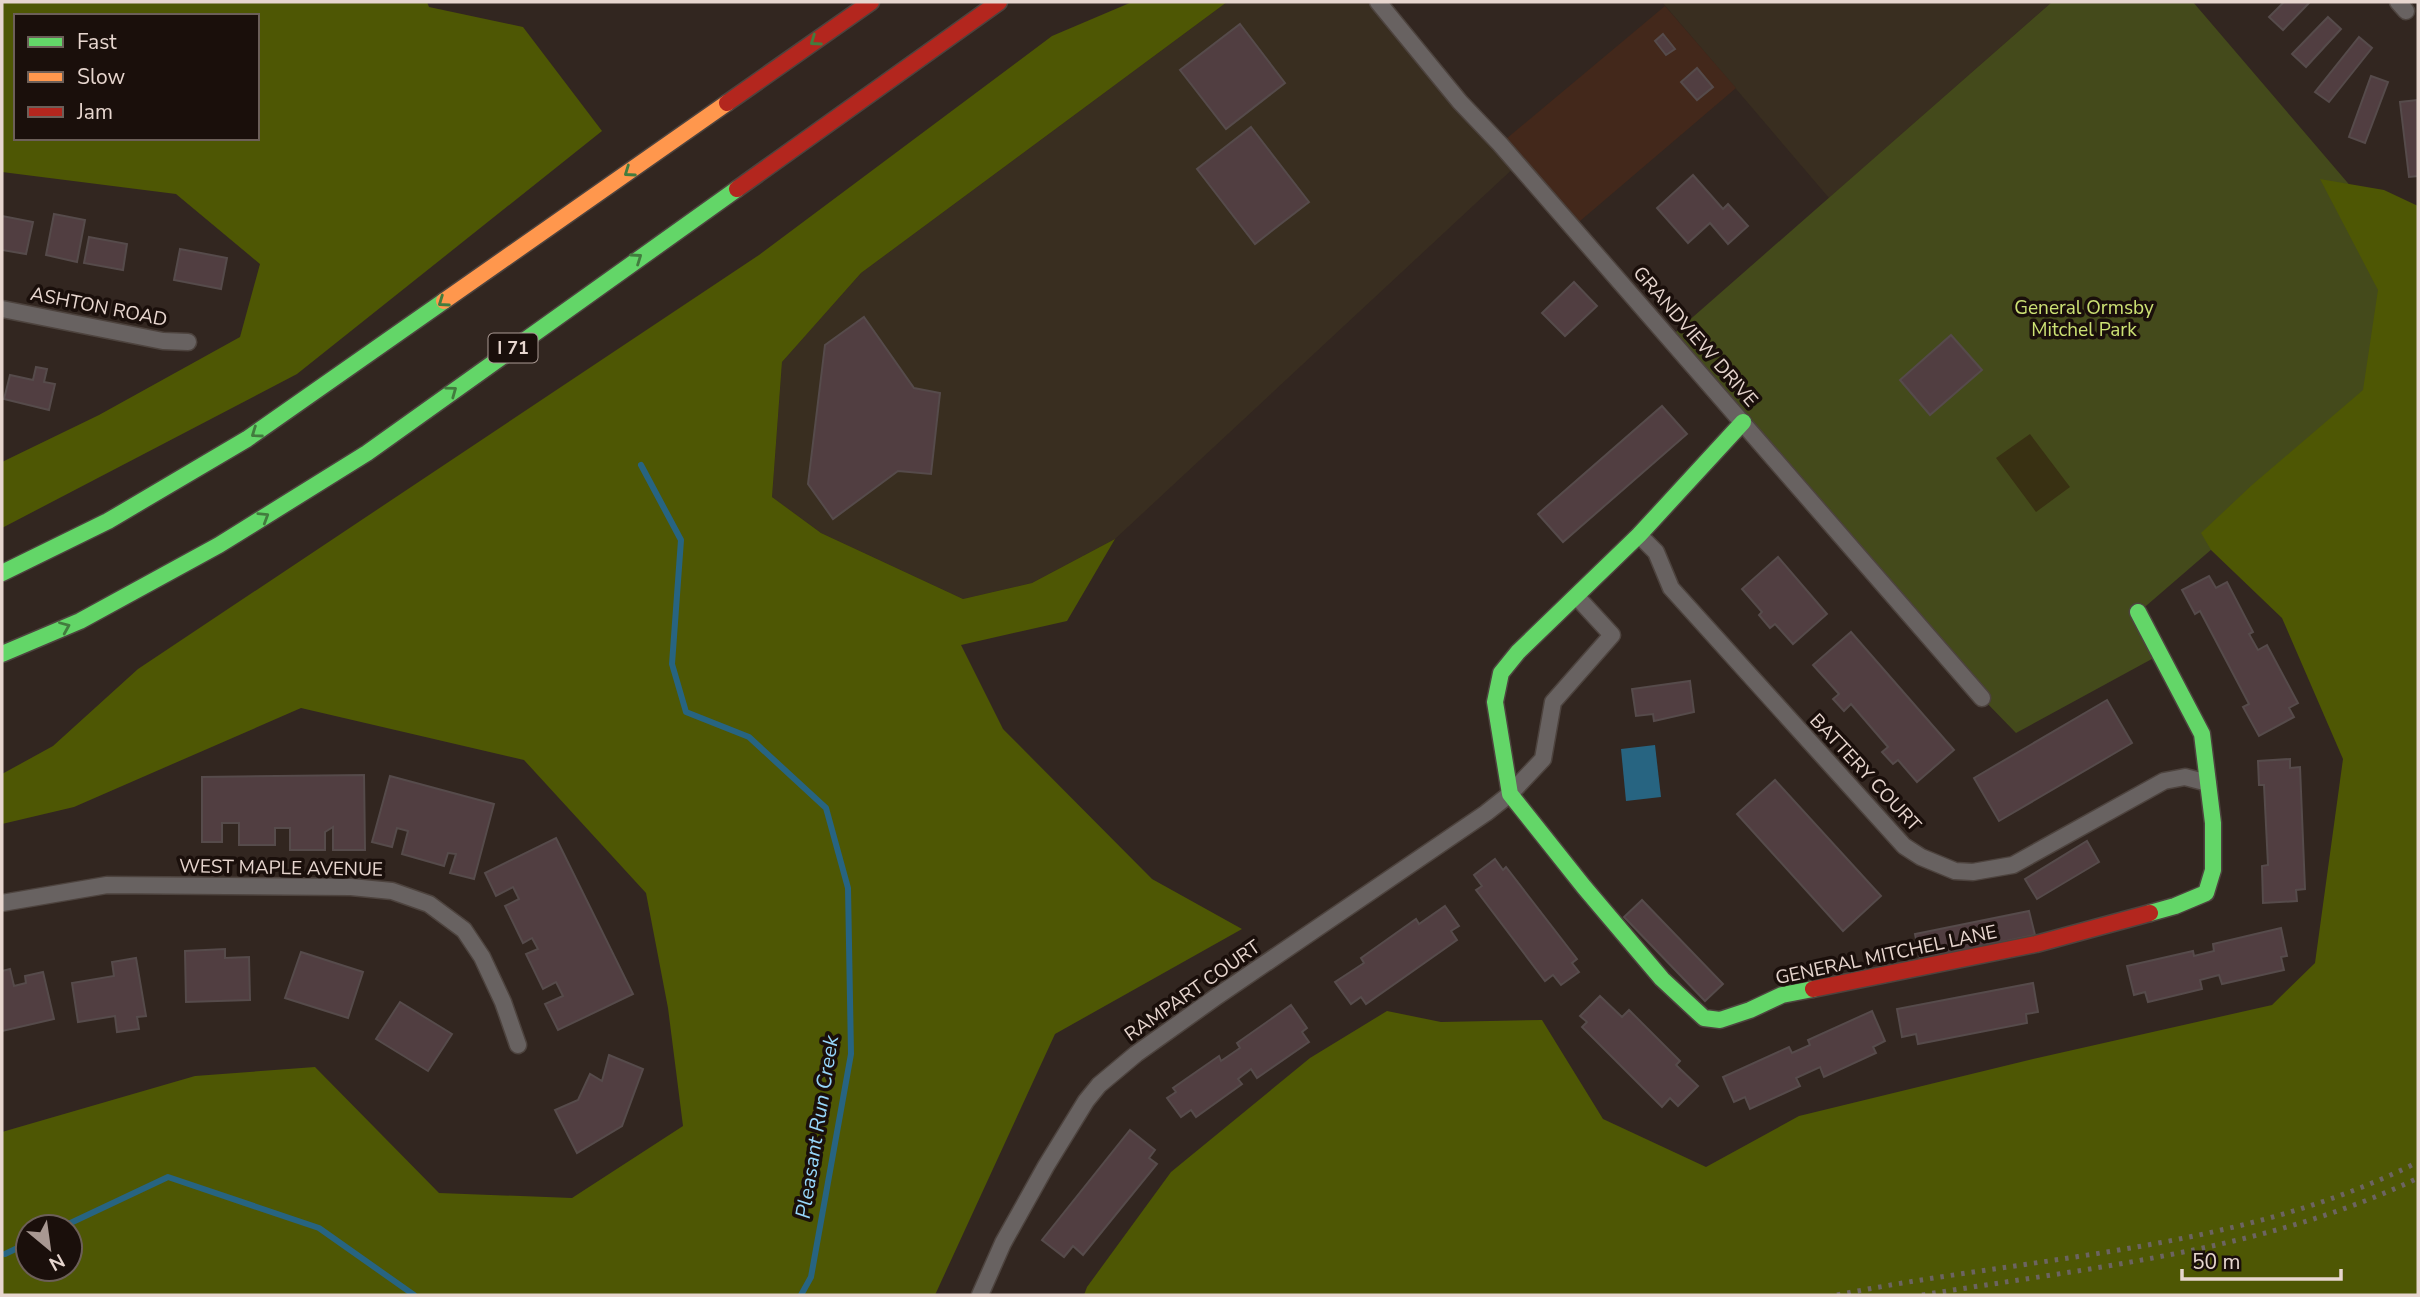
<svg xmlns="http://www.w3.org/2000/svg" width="2420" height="1297" font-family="'Nunito Sans',sans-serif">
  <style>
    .commercial { fill: #392e20 }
    .built { fill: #43281b }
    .green { fill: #444a1b }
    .forest { fill: #4e5704; fill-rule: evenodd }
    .sand { fill: #383012 }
    .water { fill: #276481 }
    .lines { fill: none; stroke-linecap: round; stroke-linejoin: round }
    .stream { stroke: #276481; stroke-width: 6 }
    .building { fill: #513e41; stroke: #564b4b; stroke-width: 2 }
    .street-casing { stroke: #4d433e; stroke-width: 19 }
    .fast-casing { stroke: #4d433e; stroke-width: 19 }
    .slow-casing { stroke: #4d433e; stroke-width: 19 }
    .jam-casing { stroke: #4d433e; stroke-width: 19 }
    .street { stroke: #686261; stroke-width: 16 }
    .fast { stroke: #63d668; stroke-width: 16 }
    .slow { stroke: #ff974d; stroke-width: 16 }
    .jam { stroke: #b3261e; stroke-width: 16 }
    .rail { stroke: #6c6461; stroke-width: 5; stroke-dasharray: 3.5 7; stroke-linecap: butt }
    .oneway { stroke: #427c3e }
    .labels { text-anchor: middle; stroke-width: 7; stroke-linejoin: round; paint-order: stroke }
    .shield { fill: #1a0f0b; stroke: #aa9a94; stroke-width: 2 }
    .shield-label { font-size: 18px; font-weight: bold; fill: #e7d6cf }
    .street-label { font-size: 19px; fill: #e7d6cf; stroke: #1a0f0b }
    .park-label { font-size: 19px; fill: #cce174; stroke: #1a0f0b }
    .water-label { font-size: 21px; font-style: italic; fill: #96d6fa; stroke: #1a0f0b }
  </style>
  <rect width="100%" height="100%" fill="#322620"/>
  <!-- commercial -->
  <g class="commercial">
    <path d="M1227,2H1378L1518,164L1115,539L1032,583L963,599L821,533L772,497L782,362L861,273Z"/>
    <path d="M1662,2H2052L1829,198Z"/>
  </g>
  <!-- built -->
  <path class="built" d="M1665,6L1736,88L1573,227L1500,144Z"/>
  <!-- green -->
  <path class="green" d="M2052,2H2193L2418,265V371L2139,612L2161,654L2016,733L1982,698L1669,338Z"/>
  <!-- forest -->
  <g class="forest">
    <path d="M2,2H427L429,7L523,27L602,131L297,374L2,528V462L99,415L240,337L260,264L176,194L2,172ZM16,16H257V138H16Z"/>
    <path d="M1132,2H1227L861,273L782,362L772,497L821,533L963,599L1032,583L1115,539L1067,621L961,645L1003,729L1152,879L1242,929L1055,1034L935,1295H2V1132L195,1076L315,1067L439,1193L572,1198L683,1126L668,1008L646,893L524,760L301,708L74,807L2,824V774L53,746L138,669L759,255L1052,36ZM28,1227H70V1269H28Z"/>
    <path d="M2320,179L2384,190L2418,206V1295H1084L1087,1287L1171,1172L1310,1058L1387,1011L1441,1022L1542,1020L1603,1119L1706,1167L1799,1116L2033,1059L2272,1005L2315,963L2343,759L2282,618L2211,550L2201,533L2252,485L2363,390L2378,290Z"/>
  </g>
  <!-- sand -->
  <path class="sand" d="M2030,434L2070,487L2036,512L1996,458Z"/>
  <!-- water -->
  <path class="water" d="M1655,745L1661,797L1626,801L1621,749Z"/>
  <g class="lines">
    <!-- stream -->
    <g class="stream">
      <path d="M641,465L681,540L672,664L686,712L749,737L826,808L848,888L851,1054L811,1277L801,1295"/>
      <path d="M62,1227L168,1177L319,1228L414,1295"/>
      <path d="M5,1254L28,1243"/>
    </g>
  </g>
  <!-- building -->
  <g class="building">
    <path d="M2284,2H2310L2283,30L2269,17Z"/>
    <path d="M2328,17L2341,29L2306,67L2292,54Z"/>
    <path d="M1240,24L1285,83L1226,129L1180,70Z"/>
    <path d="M1663,34L1675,49L1666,55L1655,41Z"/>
    <path d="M2359,37L2372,48L2329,102L2315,92Z"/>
    <path d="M1697,68L1713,87L1697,100L1681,82Z"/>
    <path d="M2371,76L2388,82L2365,143L2349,137Z"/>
    <path d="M2417,100L2418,176L2409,177L2400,102Z"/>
    <path d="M1251,127L1309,202L1255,244L1197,169Z"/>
    <path d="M1693,175L1723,209L1728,204L1748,226L1728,244L1710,223L1688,243L1657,208Z"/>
    <path d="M54,214L85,220L77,262L46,255Z"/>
    <path d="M2,216L33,222L26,254L2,250Z"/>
    <path d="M89,237L127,244L123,270L84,263Z"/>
    <path d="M180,249L227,258L221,289L174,280Z"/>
    <path d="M1574,282L1597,306L1565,336L1542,313Z"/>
    <path d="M864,317L914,388L940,393L931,474L898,471L833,519L808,484L825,345Z"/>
    <path d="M1951,335L1982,370L1930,415L1900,380Z"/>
    <path d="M36,367L47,369L44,382L55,384L49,410L4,399L10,375L33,380Z"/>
    <path d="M1662,406L1687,434L1563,542L1538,514Z"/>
    <path d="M1778,557L1827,614L1793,644L1775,624L1770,628L1759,615L1762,612L1742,589Z"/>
    <path d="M2209,576L2216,588L2227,582L2253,632L2249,634L2258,650L2267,645L2298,703L2289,708L2294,717L2259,736L2243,707L2249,704L2200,611L2195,614L2182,590Z"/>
    <path d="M1851,632L1954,750L1917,782L1898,760L1893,764L1882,752L1888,747L1851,704L1844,711L1833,699L1839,694L1813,665Z"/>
    <path d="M1690,681L1694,712L1654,721L1653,714L1636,716L1632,689Z"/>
    <path d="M2107,700L2132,743L1999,821L1974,778Z"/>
    <path d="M2290,759V768L2300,767L2305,889L2296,890L2297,901L2263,903L2262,866L2268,865L2264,785H2259L2258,761Z"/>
    <path d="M364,775L365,850H333V827L325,832V850H290V828H275V845H239V823H222V842H202V777Z"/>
    <path d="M390,776L494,804L474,879L450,873L456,854L448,853L444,866L402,854L408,831L397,828L392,847L372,842Z"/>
    <path d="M1775,780L1881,896L1843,931L1737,814Z"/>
    <path d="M556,838L633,994L558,1030L545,1004L563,996L556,982L543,989L526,954L538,949L532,938L523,943L505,906L519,899L513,887L496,896L485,873Z"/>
    <path d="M2087,841L2099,862L2037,899L2025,879Z"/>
    <path d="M1495,859L1503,870L1506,867L1577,959L1572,963L1579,972L1561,985L1553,975L1545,981L1476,890L1482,886L1474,875Z"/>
    <path d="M1642,900L1723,984L1705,1001L1624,917Z"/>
    <path d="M1445,906L1459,926L1451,931L1457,940L1366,1004L1361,997L1351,1004L1335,982L1364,963L1361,958L1416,919L1419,924Z"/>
    <path d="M2029,911L2035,935L1920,959L1915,934Z"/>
    <path d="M2281,928L2287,956L2281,957L2284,970L2222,984L2219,975L2200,980L2202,989L2148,1002L2145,992L2134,995L2127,966L2193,951L2194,956L2214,951L2213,944Z"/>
    <path d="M225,949V958L249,957L250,1000L186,1002L185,951Z"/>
    <path d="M301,952L363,972L348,1018L285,998Z"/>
    <path d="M136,958L146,1016L137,1017L139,1029L117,1032L115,1016L78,1022L72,983L114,976L112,962Z"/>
    <path d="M10,969L14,986L26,983L25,976L43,972L54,1019L2,1031V971Z"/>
    <path d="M2033,983L2038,1012L2026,1014L2027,1023L1918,1044L1916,1034L1902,1037L1897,1009Z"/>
    <path d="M1600,996L1622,1017L1629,1010L1680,1061L1676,1065L1698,1086L1678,1106L1670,1098L1662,1107L1582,1027L1587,1022L1580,1016Z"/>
    <path d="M400,1002L452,1034L428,1071L376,1039Z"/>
    <path d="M1291,1005L1307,1028L1302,1032L1309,1042L1257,1078L1251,1069L1238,1079L1242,1084L1196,1117L1191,1110L1181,1117L1167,1098L1176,1092L1173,1088L1219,1056L1221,1061L1240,1048L1237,1043Z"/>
    <path d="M1872,1011L1885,1041L1873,1047L1876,1053L1824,1077L1820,1067L1796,1078L1800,1086L1750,1109L1745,1097L1734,1102L1723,1077L1789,1047L1792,1053L1810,1045L1808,1040Z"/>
    <path d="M609,1055L643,1069L622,1126L577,1153L555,1110L578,1100L590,1074L602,1081Z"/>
    <path d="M1130,1130L1155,1150L1149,1158L1157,1164L1083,1255L1073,1246L1064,1257L1042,1240Z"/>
  </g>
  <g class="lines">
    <defs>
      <g id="street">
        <path d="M1378,2L1460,102L1500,144L1982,698"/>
        <path d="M2398,2L2406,11"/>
        <path d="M2,309L163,341L188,342"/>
        <path d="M1639,535L1656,552L1671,588L1904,846L1921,857L1955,871L1973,872L2013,865L2164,781L2185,777L2208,783"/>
        <path d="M2,903L107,885L351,887L392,891L429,904L464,930L482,957L503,1002L518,1045"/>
        <path d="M980,1295L1003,1243L1046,1166L1086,1101L1099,1085L1136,1054L1216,997L1486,813L1510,794L1543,759L1553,702L1612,635L1577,597"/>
      </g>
      <g id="fast">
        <path d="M1743,422L1639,535L1518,652L1501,673L1495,702L1510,794L1584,887L1662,979L1704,1018L1720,1020L1750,1010L1782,995L1813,989"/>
        <path d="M2,573L108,521L247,439L444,301"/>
        <path d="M2138,612L2202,734L2213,823V870L2206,893L2175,906L2150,913"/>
        <path d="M2,654L80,621L219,545L367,453L737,189"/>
      </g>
      <path id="slow" d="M444,301L727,103"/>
      <g id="jam">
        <path d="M727,103L871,2"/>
        <path d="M737,189L999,2"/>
        <path d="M1813,989L2036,944L2150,913"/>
      </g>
    </defs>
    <!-- street casing -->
    <use href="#street" class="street-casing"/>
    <!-- fast casing -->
    <use href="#fast" class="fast-casing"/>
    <!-- slow casing -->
    <use href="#slow" class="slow-casing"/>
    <!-- jam casing -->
    <use href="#jam" class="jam-casing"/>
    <!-- street -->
    <use href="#street" class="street"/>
    <!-- fast -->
    <use href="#fast" class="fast"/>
    <!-- slow -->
    <use href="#slow" class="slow"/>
    <!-- jam -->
    <use href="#jam" class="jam"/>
    <!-- rail -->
    <g class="rail">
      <path d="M1837,1295C2030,1256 2239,1252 2418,1162"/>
      <path d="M1922,1295C2087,1268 2266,1251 2418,1178"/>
    </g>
  </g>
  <!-- one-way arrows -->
  <defs><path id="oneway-chevron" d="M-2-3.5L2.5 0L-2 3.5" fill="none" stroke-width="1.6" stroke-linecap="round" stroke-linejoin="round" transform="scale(1.75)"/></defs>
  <g class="oneway">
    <use href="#oneway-chevron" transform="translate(815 41) rotate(145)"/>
    <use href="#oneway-chevron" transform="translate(629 172) rotate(145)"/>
    <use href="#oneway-chevron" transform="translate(637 258) rotate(-35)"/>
    <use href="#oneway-chevron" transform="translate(443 302) rotate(145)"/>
    <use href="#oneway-chevron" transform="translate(452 391) rotate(-36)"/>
    <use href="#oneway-chevron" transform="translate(256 433) rotate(145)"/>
    <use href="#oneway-chevron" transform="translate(264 517) rotate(-32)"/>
    <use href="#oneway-chevron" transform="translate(65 627) rotate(-23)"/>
  </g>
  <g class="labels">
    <!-- shield labels -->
    <rect class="shield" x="488.5" y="333.5" width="49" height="29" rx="5"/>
    <g class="shield-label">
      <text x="513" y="354">I 71</text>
    </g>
    <!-- street labels -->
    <g class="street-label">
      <text transform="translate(99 306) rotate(11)" y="7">ASHTON ROAD</text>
      <text transform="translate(1696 336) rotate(49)" y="7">GRANDVIEW DRIVE</text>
      <text transform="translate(1866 772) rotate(47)" y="7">BATTERY COURT</text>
      <text transform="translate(281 867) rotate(1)" y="7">WEST MAPLE AVENUE</text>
      <text transform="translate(1886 954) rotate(-12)" y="7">GENERAL MITCHEL LANE</text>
      <text transform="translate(1192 990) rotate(-35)" y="7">RAMPART COURT</text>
    </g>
    <!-- park labels -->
    <g class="park-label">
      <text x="2084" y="314">General Ormsby<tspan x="2084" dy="22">Mitchel Park</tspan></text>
    </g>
    <!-- water labels -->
    <g class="water-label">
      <text transform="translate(817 1127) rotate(-81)" y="7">Pleasant Run Creek</text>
    </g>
  </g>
  <!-- border -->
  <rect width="2420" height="1297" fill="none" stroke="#e7d6cf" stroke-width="7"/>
  <!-- legend -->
  <rect x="14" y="14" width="245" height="126" fill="#1a0f0b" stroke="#6c5f59" stroke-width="2"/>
  <rect x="28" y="37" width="35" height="10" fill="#63d668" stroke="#6c5f59" stroke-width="2"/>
  <text x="77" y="49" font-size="21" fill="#e7d6cf">Fast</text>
  <rect x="28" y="72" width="35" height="10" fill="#ff974d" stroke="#6c5f59" stroke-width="2"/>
  <text x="77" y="84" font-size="21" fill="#e7d6cf">Slow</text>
  <rect x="28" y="107" width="35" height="10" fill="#b3261e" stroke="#6c5f59" stroke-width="2"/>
  <text x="77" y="119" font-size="21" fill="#e7d6cf">Jam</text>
  <!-- north arrow -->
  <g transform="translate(49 1248) rotate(151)"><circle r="33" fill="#1a0f0b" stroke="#6c5f59" stroke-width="2"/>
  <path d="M0-5L12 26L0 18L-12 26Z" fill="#a89892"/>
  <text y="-10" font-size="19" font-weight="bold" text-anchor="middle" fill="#e7d6cf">N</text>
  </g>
  <!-- scale -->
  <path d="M2182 1269v10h159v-10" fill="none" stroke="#e7d6cf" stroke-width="3.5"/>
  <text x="2192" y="1269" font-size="21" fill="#e7d6cf" stroke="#1a0f0b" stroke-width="5" paint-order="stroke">50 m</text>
</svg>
